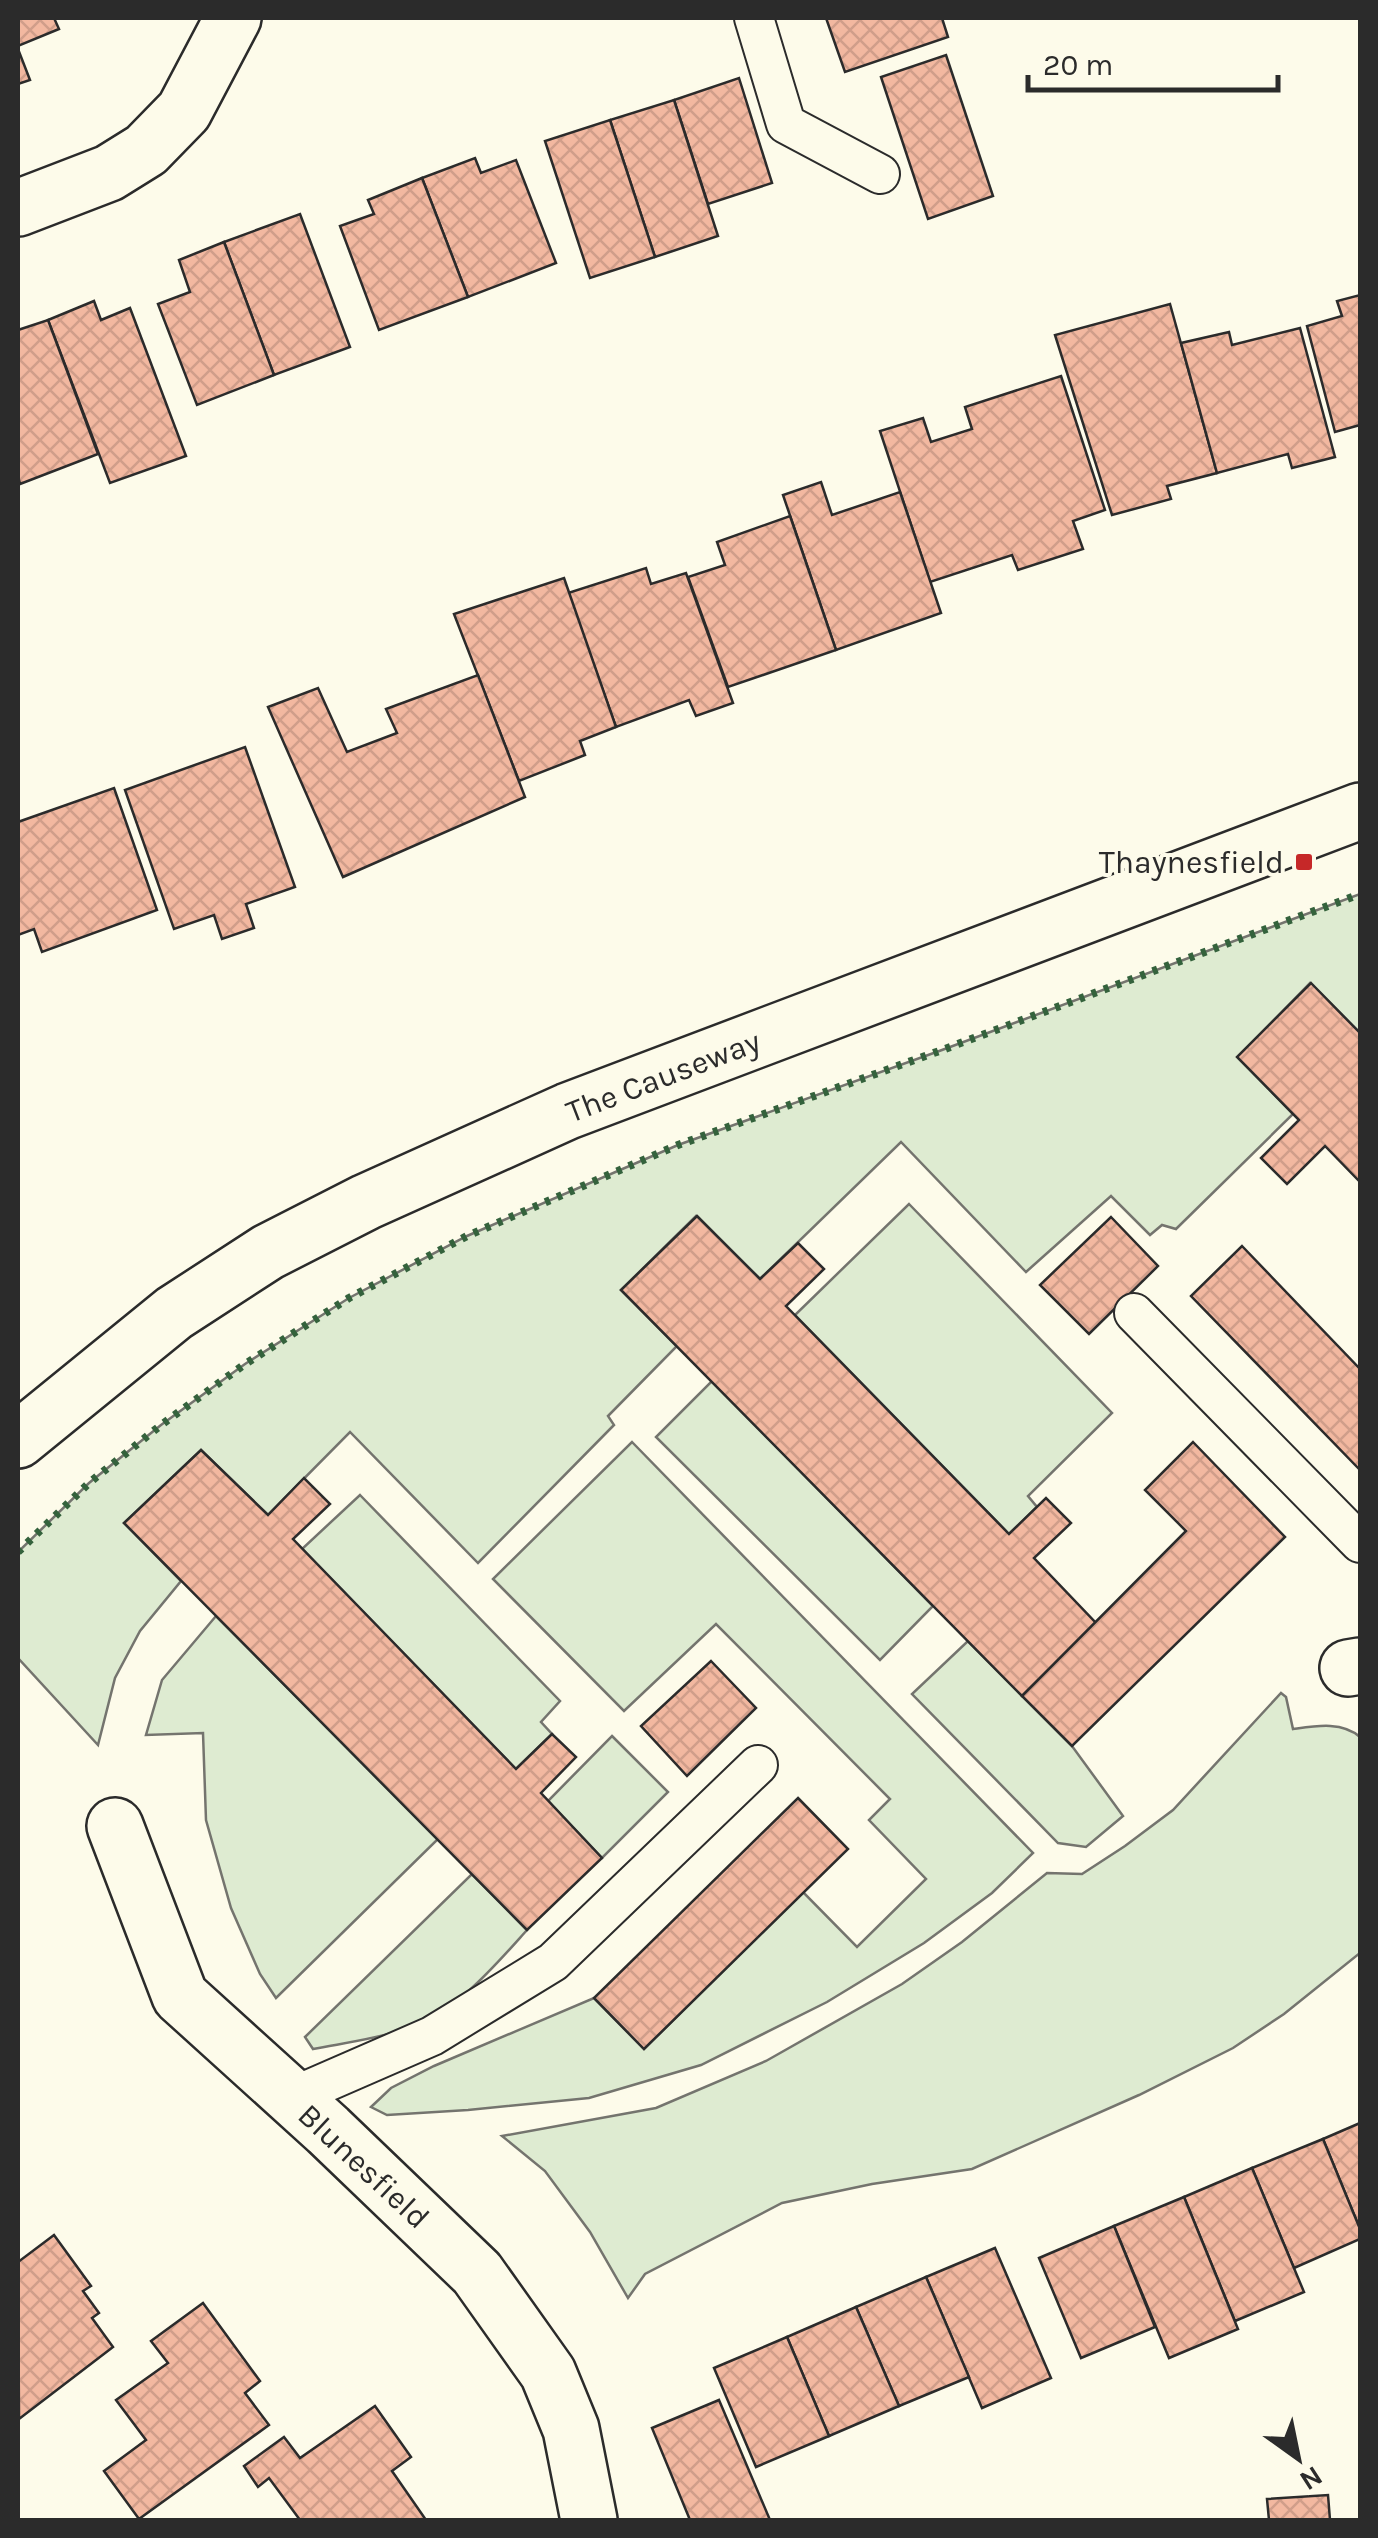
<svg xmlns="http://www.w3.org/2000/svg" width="1378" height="2538" font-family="Karla,sans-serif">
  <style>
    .grass { fill: #deebd1; stroke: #74746e; stroke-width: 2.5 }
    .building { fill: url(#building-cross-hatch); stroke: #2b2b2b; stroke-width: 2.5 }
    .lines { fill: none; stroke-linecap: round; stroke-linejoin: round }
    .lane-casing { stroke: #2b2b2b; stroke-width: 42 }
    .street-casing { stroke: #2b2b2b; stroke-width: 60 }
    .secondary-casing { stroke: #2b2b2b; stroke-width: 60 }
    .lane { stroke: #fdfbea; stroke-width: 38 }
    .street { stroke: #fdfbea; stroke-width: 55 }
    .secondary { stroke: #fdfbea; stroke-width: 55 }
    .hedge { stroke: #34623c; stroke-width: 8; stroke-dasharray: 5 8; stroke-linecap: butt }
    .poi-dot { fill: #c62828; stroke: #fdfbea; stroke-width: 4 }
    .labels { text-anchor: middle; stroke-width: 8; stroke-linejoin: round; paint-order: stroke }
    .poi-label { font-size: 32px; fill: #2b2b2b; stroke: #fdfbea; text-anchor: end }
    .street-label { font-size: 32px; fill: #2b2b2b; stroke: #fdfbea }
  </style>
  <defs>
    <pattern id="building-cross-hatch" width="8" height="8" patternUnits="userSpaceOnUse" patternTransform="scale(2.5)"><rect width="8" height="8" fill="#f2b8a0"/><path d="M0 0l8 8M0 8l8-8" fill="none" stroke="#d09e8a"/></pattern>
  </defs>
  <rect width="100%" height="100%" fill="#fdfbea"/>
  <!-- grass -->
  <g class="grass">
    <path d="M1360,894V1033L1310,983L1238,1057L1293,1114L1176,1229L1162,1225L1150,1235L1111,1196L1026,1272L901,1142L760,1279L696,1216L621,1290L677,1346L608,1416L614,1425L478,1563L350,1432L268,1515L201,1450L124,1523L181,1581L140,1631L115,1678L98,1745L18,1658V1552L89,1483L161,1425L245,1364L349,1298L467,1236L678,1145L942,1050Z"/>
    <path d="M909,1204L1112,1413L1028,1496L1037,1507L1009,1534L795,1315Z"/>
    <path d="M712,1381L933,1606L880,1660L656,1437Z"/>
    <path d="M632,1442L1033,1853L992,1893L924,1943L827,2002L701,2065L589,2098L468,2110L387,2115L371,2107L391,2088L434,2066L594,1998L644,2049L803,1892L857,1947L926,1879L869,1820L890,1799L716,1624L624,1711L493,1579Z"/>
    <path d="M360,1495L560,1701L541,1722L552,1734L516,1769L302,1549Z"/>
    <path d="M216,1616L438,1839L276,1998L260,1974L231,1908L206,1820L203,1733L146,1735L162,1680Z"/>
    <path d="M968,1641L1072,1746L1123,1816L1086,1847L1058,1843L912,1694Z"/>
    <path d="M1281,1693L1286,1697L1293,1729C1315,1726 1342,1721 1360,1737V1953L1284,2014L1233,2048L1139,2095L972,2169L872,2184L782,2203L645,2274L628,2298L590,2232L545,2171L502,2136L656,2108L766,2061L902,1984L962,1942L1047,1873L1082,1874L1125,1846L1173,1810Z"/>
    <path d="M612,1736L668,1792L602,1858L548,1801Z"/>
    <path d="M472,1874L527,1930C492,1969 457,2011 406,2029C376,2039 344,2043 313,2049L305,2037Z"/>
  </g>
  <!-- building -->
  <g class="building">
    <path d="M18,18H54L59,29L18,46Z"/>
    <path d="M826,18H942L948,37L845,72Z"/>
    <path d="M18,49L30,80L18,84Z"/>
    <path d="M946,55L993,196L928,219L881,77Z"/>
    <path d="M739,78L772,183L708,204L674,100Z"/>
    <path d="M674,100L718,236L655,257L610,120Z"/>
    <path d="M610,120L655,257L590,278L545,141Z"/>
    <path d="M475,158L481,173L516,160L556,263L468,297L422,178Z"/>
    <path d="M422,178L468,297L379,330L340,226L374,214L368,200Z"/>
    <path d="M300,214L350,347L274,375L224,242Z"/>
    <path d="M224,242L274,375L197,405L158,304L190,292L179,260Z"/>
    <path d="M1360,295V425L1335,432L1307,326L1342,316L1337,301Z"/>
    <path d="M94,301L101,320L130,308L186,456L110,483L48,320Z"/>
    <path d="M1170,304L1217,473L1167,486L1171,499L1112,515L1055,335Z"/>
    <path d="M48,320L98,454L20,484L18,476V330Z"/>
    <path d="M1300,328L1335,457L1292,468L1288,454L1217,473L1181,343L1229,332L1232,345Z"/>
    <path d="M1061,376L1105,510L1073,521L1083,549L1018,570L1012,555L930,582L880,431L923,418L931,442L972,429L965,407Z"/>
    <path d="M821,482L832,515L900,492L941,613L836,650L783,495Z"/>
    <path d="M790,516L836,650L728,687L688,577L725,565L717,542Z"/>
    <path d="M646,568L651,584L686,573L733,703L696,716L689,700L616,727L568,593Z"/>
    <path d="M564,578L616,727L580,741L585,755L519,781L454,614Z"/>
    <path d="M478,675L525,797L343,877L268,707L318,688L347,752L397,733L386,709Z"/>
    <path d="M245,747L295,887L246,904L254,928L222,939L214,915L174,929L125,790Z"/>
    <path d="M114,788L157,910L42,952L34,929L18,935V822Z"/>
    <path d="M1311,983L1360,1033V1182L1325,1146L1287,1184L1261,1158L1299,1120L1237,1057Z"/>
    <path d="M697,1216L760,1279L798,1243L824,1269L786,1306L1009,1534L1046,1498L1071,1523L1034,1558L1096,1623L1022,1696L621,1290Z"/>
    <path d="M1111,1217L1158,1266L1089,1334L1040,1285Z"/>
    <path d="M1242,1246L1360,1369V1470L1191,1296Z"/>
    <path d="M1193,1442L1285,1537L1072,1746L1022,1696L1186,1531L1145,1490Z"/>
    <path d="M201,1450L268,1515L304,1478L330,1504L293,1539L516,1769L552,1734L576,1757L541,1793L602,1858L527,1930L124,1523Z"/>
    <path d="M711,1661L756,1708L687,1776L641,1726Z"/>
    <path d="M798,1798L848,1849L644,2049L594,1998Z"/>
    <path d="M1360,2123V2229L1323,2139Z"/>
    <path d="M1323,2139L1360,2229V2239L1294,2268L1252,2168Z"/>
    <path d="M1252,2168L1304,2292L1235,2321L1184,2197Z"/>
    <path d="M1184,2197L1238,2329L1169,2358L1114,2226Z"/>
    <path d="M1114,2226L1155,2327L1081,2358L1039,2258Z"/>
    <path d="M54,2235L91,2286L83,2291L99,2313L92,2318L113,2347L19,2419L18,2262Z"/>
    <path d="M995,2248L1051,2378L982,2408L926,2277Z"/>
    <path d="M926,2277L969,2377L899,2406L856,2307Z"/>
    <path d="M203,2303L260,2381L245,2393L269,2425L139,2519L104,2471L146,2440L116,2400L168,2363L151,2341Z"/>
    <path d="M856,2307L899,2406L829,2436L787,2337Z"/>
    <path d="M787,2337L829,2436L756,2467L714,2368Z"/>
    <path d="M719,2400L770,2520H690L652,2428Z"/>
    <path d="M375,2406L411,2457L392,2471L426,2520H300L269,2478L258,2487L244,2466L284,2437L300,2458Z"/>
    <path d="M1328,2495L1330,2520H1269L1267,2499Z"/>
  </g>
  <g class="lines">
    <defs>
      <g id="lane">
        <path d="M754,18L786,124L880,174"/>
        <path d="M1134,1313L1360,1543"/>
        <path d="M292,2097L432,2036L553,1962L758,1765"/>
      </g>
      <g id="street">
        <path d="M18,208L109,173L146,150L184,111L233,18"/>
        <path d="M1348,1668L1360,1666"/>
        <path d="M115,1826L180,1996L328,2130L477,2273L548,2373L571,2429L589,2520"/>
      </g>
      <path id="secondary" d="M18,1440L174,1313L268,1252L366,1202L568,1111L1360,811"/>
    </defs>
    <!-- lane casing -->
    <use href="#lane" class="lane-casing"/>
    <!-- street casing -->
    <use href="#street" class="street-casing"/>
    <!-- secondary casing -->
    <use href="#secondary" class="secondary-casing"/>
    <!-- lane -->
    <use href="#lane" class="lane"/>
    <!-- street -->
    <use href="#street" class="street"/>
    <!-- secondary -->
    <use href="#secondary" class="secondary"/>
    <!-- hedge -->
    <path class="hedge" d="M18,1552L89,1483L161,1425L245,1364L349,1298L467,1236L678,1145L942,1050L1360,894"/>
  </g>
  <!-- markers -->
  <rect class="poi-dot" x="1294" y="852" width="20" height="20" rx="5"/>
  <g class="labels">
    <!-- poi labels -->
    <g class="poi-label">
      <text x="1284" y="873">Thaynesfield</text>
    </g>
    <!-- street labels -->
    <g class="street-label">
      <text transform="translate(663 1076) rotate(-21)" y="11">The Causeway</text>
      <text transform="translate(364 2166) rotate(43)" y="11">Blunesfield</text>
    </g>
  </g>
  <!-- border -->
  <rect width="1378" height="2538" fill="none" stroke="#2b2b2b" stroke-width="40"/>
  <!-- north arrow -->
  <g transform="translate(1298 2458) rotate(147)" stroke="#fdfbea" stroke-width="8" paint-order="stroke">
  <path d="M0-8L18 38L0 25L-18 38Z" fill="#2b2b2b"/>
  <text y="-15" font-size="28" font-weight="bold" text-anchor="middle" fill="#2b2b2b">N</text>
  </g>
  <!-- scale -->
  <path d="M1028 75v15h250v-15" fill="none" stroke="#2b2b2b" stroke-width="5"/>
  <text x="1043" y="75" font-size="30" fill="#2b2b2b" stroke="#fdfbea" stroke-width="8" paint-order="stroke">20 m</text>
</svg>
